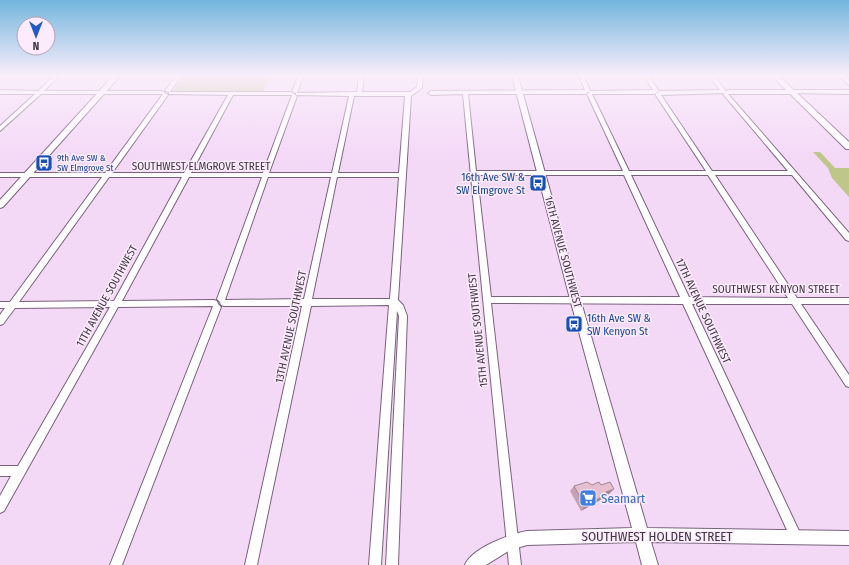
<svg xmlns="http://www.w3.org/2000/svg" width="849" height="565" viewBox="0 0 849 565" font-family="'Fira Sans Condensed',sans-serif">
<rect width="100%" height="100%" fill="#f4d9f7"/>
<!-- green -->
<g fill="#bfc68a">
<path d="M184 76H270L263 91H173Z"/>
<path d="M813 152H820L835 168H849V197L832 178 828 168Z"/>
</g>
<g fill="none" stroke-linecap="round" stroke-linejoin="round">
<!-- minor casing -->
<g stroke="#79627c" stroke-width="2">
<g id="minor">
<path d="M54 76H59L44 91H162L168 95 112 173H184L228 95 169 94V92L165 91 176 76H181L170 92H291L297 96 269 173H332L349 96 296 95V93L292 92 298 76H303L297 93 357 92 359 76H364L362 92H410L417 87 418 76H423L422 88 411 96 398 300 403 305 407 316 398 565H386L399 316 397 311 381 565H369L389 305 311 306 257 565H245L302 306H224L221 305 220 302 217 299 262 177H189L122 301 214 300 217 301 218 304 221 307 122 565H110L213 306 118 307 4 511 0 513V496L11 476H0V466H18L110 307 15 308 3 324 0 325V315L5 308H0V302H10L102 177H0V173H105L163 94H41L0 131V126L35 94H0V90L38 91ZM233 95H292L263 173H191ZM354 96H405L399 173H338ZM109 177H182L114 301 19 302ZM268 177H331L304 299 225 300ZM337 177H399L390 299H312Z"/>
<path d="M579 76H584L590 91 653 90 644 76H649L659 91 654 94H592L629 171H706L655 94 660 91 720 90 709 76H714L726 91 724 93 661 95 712 171H788L723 94 728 90H792L795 92 792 94H728L849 233V241L846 240 792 175H715L797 298H849V304H801L849 375V387L846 386 792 304H692L800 533 802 537 800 541 796 543 792 541 683 304 491 303 521 565H509L463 94 431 95 428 93 431 91 585 90ZM588 92H590L587 94 623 171H476L468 94H586ZM477 175H624L680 297H491ZM631 175H708L788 298 689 297Z"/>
<path d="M839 76H844L849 80V85Z"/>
</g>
</g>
<!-- tertiary casing -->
<g stroke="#79627c" stroke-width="2">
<g id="tertiary">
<path d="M113 76H120L3 207 0 208V200Z"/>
<path d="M512 76H518L579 295 647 528 849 531V545L651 542 658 565H642L636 542 527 545 510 550 486 565H465C472 548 510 534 527 531L632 528 569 295Z"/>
<path d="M792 90H849V94L790 93V91Z"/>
</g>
</g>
<!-- secondary casing -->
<g stroke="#79627c" stroke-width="2">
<path id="secondary" d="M772 76H779L849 142V149H846Z"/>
</g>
<!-- minor -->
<use href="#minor" fill="#fff" fill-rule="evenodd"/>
<!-- tertiary -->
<use href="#tertiary" fill="#fff" fill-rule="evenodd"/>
<!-- secondary -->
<use href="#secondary" fill="#fff" fill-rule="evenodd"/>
</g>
<!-- wall -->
<path fill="#c5a4b2" d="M592 485H601L609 494 606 495 602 499 581 511 570 491 574 486Z"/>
<!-- shaded-wall -->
<path fill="#a08691" d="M614 489 609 494 606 495 602 499 581 511 585 506 606 492Z"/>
<!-- building -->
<path fill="#e5bfcf" stroke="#a08691" d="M587 482 592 485 599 482 601 485 610 482 614 489 606 492 607 494 585 506 574 486Z"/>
<!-- sky -->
<linearGradient id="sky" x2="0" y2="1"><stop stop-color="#73b6dd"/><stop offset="0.49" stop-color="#faeefb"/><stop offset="1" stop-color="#faeefb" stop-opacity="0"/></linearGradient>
<rect width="849" height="155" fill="url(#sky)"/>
<!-- icons -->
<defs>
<g id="bus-square" transform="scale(0.9)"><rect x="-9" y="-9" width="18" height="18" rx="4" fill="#1a4fb4" stroke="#fbebfc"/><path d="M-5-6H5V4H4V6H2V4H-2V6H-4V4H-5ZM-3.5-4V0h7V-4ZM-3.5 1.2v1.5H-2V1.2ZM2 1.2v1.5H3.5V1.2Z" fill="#fff"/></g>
<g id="supermarket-square" transform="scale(0.9)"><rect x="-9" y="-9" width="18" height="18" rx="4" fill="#3f7fe0" stroke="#fbebfc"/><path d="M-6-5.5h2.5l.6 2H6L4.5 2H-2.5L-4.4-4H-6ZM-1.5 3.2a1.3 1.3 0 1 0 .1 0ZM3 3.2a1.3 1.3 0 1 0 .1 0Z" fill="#fff"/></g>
</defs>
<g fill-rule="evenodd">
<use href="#bus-square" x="44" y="163"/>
<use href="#bus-square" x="538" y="183"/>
<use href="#bus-square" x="574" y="324"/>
<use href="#supermarket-square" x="588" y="498"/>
</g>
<g text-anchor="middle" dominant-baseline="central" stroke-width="3" stroke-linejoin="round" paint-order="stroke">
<!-- far-transit labels -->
<g font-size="9" fill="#164399" stroke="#fbebfc" text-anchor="start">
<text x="57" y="158">9th Ave SW &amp;<tspan x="57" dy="10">SW Elmgrove St</tspan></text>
</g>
<!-- street labels -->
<g font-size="11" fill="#413742" stroke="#fbebfc">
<text x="201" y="166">SOUTHWEST ELMGROVE STREET</text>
<text transform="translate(563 252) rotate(75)">16TH AVENUE SOUTHWEST</text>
<text x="776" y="289">SOUTHWEST KENYON STREET</text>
<text transform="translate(107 296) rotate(-61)">11TH AVENUE SOUTHWEST</text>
<text transform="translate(703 311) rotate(65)">17TH AVENUE SOUTHWEST</text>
<text transform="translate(291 327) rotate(-78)">13TH AVENUE SOUTHWEST</text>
<text transform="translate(478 330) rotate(-96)">15TH AVENUE SOUTHWEST</text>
</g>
<!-- transit labels -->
<g font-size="11" fill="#164399" stroke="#fbebfc" text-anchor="end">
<text x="525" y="177">16th Ave SW &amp;<tspan x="525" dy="13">SW Elmgrove St</tspan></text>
<text x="587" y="318" text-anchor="start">16th Ave SW &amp;<tspan x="587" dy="13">SW Kenyon St</tspan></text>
</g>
<!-- near-shop labels -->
<g font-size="13" fill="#366cbe" stroke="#fbebfc" text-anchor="start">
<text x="601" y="498">Seamart</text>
</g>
<!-- near-street labels -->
<g font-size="13" fill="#413742" stroke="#fbebfc">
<text x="657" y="536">SOUTHWEST HOLDEN STREET</text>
</g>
</g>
<!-- north arrow -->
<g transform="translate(36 36) rotate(180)"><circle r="19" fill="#fbebfc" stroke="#b1a3b2"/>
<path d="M0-3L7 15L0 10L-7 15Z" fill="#2359c6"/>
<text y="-6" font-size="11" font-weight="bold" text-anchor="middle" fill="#413742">N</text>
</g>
</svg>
